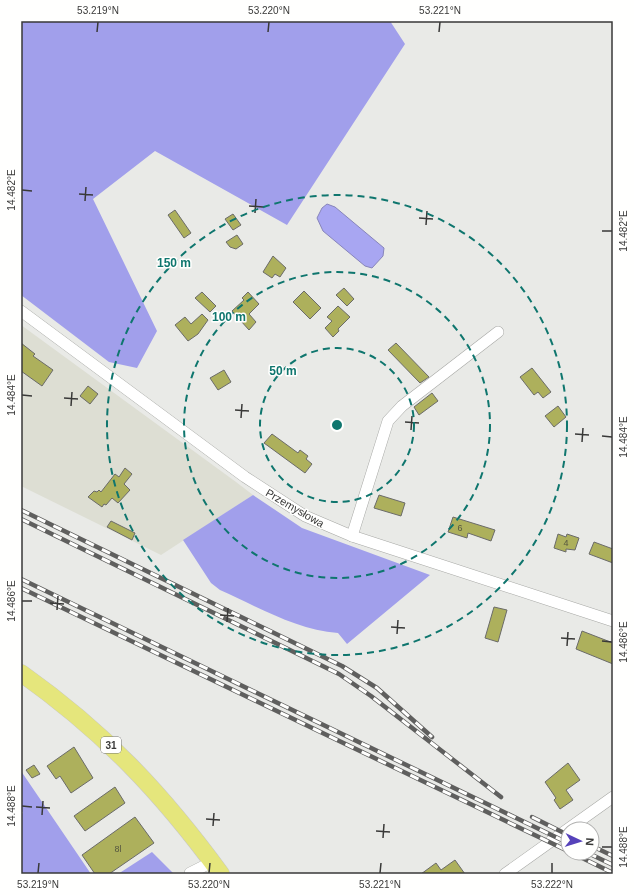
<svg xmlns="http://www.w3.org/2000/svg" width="634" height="895" viewBox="0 0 634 895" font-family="Arial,sans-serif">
<rect width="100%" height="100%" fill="#e9eae7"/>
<!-- built -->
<path fill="#ddded3" d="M21 325 236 482 253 495 161 555 21 486Z"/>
<!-- forest -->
<g fill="#a19feb">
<path d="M21 21H390L405 44 287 225 155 151 93 199 157 331 137 368 109 362 21 295Z"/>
<path d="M253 495 302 528 430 575 347 644 338 633C297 630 258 607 220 590L211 583 183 540Z"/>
<path d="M21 771 91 874H21V814L23 813 21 810Z"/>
<path d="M152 852 174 874H118Z"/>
</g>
<!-- water -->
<path fill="#a8a6f2" stroke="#8785ba" d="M327 204 335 207 384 248 383 256 372 268 365 266 323 231 317 218 322 208Z"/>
<!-- building -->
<g fill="#adb05c" stroke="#6b6b69">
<path d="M175 210 191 233 184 238 168 215Z"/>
<path d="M233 214 241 225 233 230 225 219Z"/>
<path d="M237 235 243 244 236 249 230 247 226 242Z"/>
<path d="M273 256 286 268 280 277 275 274 272 278 263 272Z"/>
<path d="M344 288 354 299 347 306 336 295Z"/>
<path d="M304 291 321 308 310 319 293 302Z"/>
<path d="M202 292 216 306 210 312 195 298Z"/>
<path d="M248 292 259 304 249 314 256 322 249 330 232 311 244 300 242 298Z"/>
<path d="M338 306 350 317 338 329 339 331 333 337 325 328 332 321 327 317Z"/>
<path d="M202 314 208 320 198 334 188 341 175 325 185 317 191 324Z"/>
<path d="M21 343 35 354 33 356 53 370 42 386 21 371Z"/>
<path d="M396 343 429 377 420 383 388 350Z"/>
<path d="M532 368 551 392 543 398 538 392 534 395 520 377Z"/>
<path d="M224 370 231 382 218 390 210 378Z"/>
<path d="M88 386 98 394 90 404 80 396Z"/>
<path d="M432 393 438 401 419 415 414 407Z"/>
<path d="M558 406 566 417 554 427 545 416Z"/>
<path d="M272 434 298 453 300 450 308 456 306 459 312 464 305 473 264 443Z"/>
<path d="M125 468 132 474 124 484 130 490 118 503 112 498 106 505 104 504 102 507 88 497 94 491 97 492 99 490 101 492 115 474 119 477Z"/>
<path d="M379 495 405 503 401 516 374 508Z"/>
<path d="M453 517 495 530 491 541 468 533 467 538 448 532Z"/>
<path d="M111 521 135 533 132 540 107 527Z"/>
<path d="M558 534 566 537 567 534 579 538 575 550 566 549V552L554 548Z"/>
<path d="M594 542 613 549V563L589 554Z"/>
<path d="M494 607 507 610 498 642 485 638Z"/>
<path d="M582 631 613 643V664L576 649Z"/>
<path d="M74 747 93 778 71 793 60 776 56 779 47 766Z"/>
<path d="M568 763 580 780 566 790 573 800 560 809 554 800 556 798 545 782Z"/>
<path d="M34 765 40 774 32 778 26 770Z"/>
<path d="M115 787 125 803 85 831 74 816Z"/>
<path d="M135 817 154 843 109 874H95L82 855Z"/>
<path d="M455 860 465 874H421L436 863 441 870Z"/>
</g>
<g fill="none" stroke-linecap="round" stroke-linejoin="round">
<!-- street casing -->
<g stroke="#a7a8a5" stroke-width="12">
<g id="street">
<path d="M21 311 245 477 305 516 352 536 613 621"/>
<path d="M352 536 388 421 402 406 498 332"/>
<path d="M190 873 212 862"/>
<path d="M505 874 613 797"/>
</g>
</g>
<!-- primary casing -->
<g stroke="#c8c8c7" stroke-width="18">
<path id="primary" d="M21 673C104 732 161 792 221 874"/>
</g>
<!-- street -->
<use href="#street" stroke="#fff" stroke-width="11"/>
<!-- primary -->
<use href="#primary" stroke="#e5e67c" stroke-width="17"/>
<!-- rail casing -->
<g stroke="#5f5f5e" stroke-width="4.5">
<g id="rail">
<path d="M21 510 342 666 377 688 432 737"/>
<path d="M21 519 339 674 371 696 501 797"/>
<path d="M21 579 568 843"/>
<path d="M21 588 568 851"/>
<path d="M532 817 568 835"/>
<path d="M592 846 613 856"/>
<path d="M572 853 613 873"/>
<path d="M588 853 613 865"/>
</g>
</g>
<!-- rail -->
<use href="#rail" stroke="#fffffe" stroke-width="3" stroke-dasharray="9" stroke-linecap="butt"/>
</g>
<!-- ticks -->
<path fill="none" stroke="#393938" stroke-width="1.5" d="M97 32 98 22M268 32 269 22M439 32 440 22M22 190 32 191M79 194 93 195M85 201 86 187M249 206 263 207M255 213 256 199M419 218 433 219M426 225 427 211M602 231H612M22 395 32 396M64 398 78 399M71 406 72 392M235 410 249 411M241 418 242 404M405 422 419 423M411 430 412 416M575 434 589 435M602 436 612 437M582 442 583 428M22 601H32M50 603 64 604M57 610 58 596M220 615 234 616M227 622 228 608M391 627 405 628M397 634 398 620M561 638 575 639M602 641 612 642M567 646 568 632M22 806 32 807M36 807 50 808M42 815 43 801M206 819 220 820M213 826 214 813M376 831 390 832M383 838 384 824M602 847H612M38 873 39 863M209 873 210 863M380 873 381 863M552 873V863"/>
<!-- distance rings -->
<g fill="none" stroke="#0f766e" stroke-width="2" stroke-dasharray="7 5">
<circle cx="337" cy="425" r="77"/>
<circle cx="337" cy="425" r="153"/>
<circle cx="337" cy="425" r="230"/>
</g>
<g text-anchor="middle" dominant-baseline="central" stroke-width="3" stroke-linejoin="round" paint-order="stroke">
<!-- number labels -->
<g font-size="9" fill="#565741">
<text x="460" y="528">6</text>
<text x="566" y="543">4</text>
<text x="118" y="849">8l</text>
</g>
<!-- shield labels -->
<rect fill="#fffffe" stroke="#747473" stroke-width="1" x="101" y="737" width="20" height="16" rx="3"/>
<g font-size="10" font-weight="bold" fill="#393938">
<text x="111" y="745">31</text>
</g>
<!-- street labels -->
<g font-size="11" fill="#393938" stroke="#fffffe">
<text transform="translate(295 508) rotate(30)">Przemysłowa</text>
</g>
</g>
<circle cx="337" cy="425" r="6" fill="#0f766e" stroke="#fffffe" stroke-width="2"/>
<g font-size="12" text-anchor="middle" font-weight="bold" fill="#0f766e" stroke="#fffffe" stroke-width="3" stroke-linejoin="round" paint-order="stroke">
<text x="174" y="267">150 m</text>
<text x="229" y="321">100 m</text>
<text x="283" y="375">50 m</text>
</g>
<!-- border -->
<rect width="634" height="895" fill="none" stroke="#fffffe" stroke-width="44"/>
<!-- north arrow -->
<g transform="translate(580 841) rotate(94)"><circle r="19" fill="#fffffe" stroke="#b0b0af"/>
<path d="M0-3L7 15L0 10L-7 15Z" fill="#5642ba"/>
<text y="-6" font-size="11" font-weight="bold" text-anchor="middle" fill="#393938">N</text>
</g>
<rect x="22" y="22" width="590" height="851" fill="none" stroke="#393938" stroke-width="1.5"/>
<g font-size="10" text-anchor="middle" fill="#393938">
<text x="98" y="14">53.219°N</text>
<text x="269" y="14">53.220°N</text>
<text x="440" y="14">53.221°N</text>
<text transform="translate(11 190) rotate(-90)" y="4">14.482°E</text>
<text transform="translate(623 231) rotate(-90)" y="4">14.482°E</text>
<text transform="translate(11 395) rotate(-90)" y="4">14.484°E</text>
<text transform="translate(623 437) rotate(-90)" y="4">14.484°E</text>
<text transform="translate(11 601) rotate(-90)" y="4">14.486°E</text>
<text transform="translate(623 642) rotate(-90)" y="4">14.486°E</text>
<text transform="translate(11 806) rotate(-90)" y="4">14.488°E</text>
<text transform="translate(623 847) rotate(-90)" y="4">14.488°E</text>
<text x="38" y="888">53.219°N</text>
<text x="209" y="888">53.220°N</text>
<text x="380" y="888">53.221°N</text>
<text x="552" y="888">53.222°N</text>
</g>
</svg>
